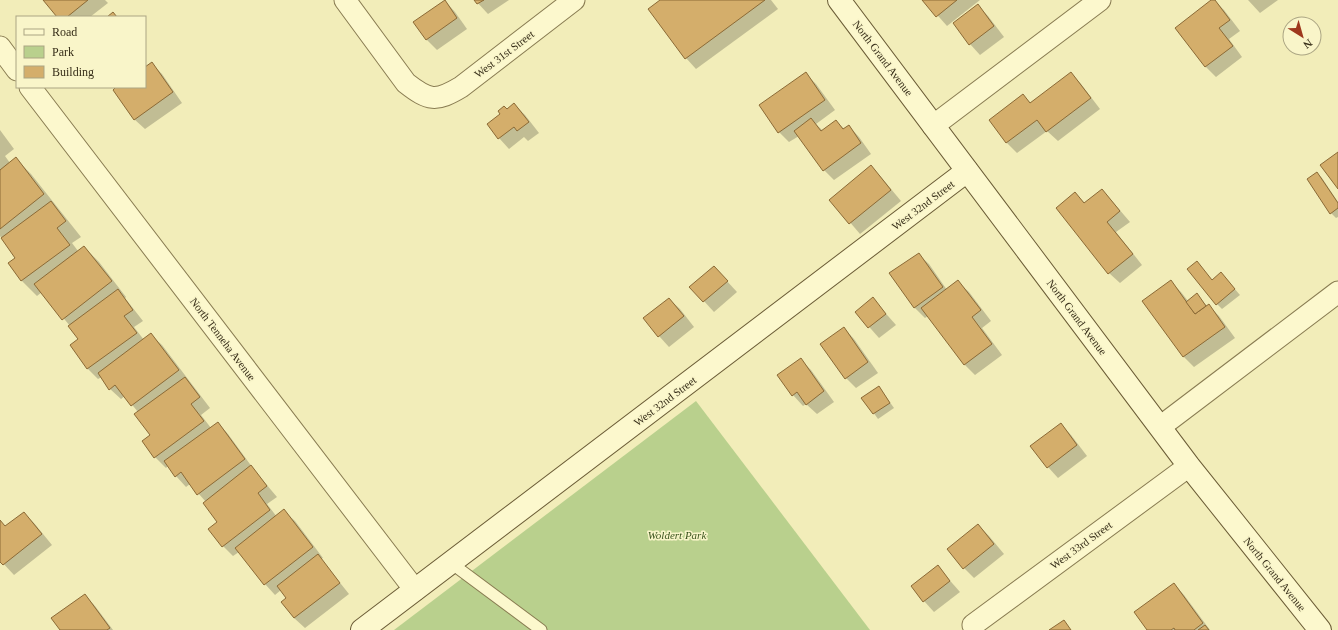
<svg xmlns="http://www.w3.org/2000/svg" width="1338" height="630" viewBox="0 0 1338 630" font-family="Georgia,serif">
<rect width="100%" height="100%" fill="#f2edb9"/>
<!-- green -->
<path fill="#b9d08d" d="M696 401 870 630H394Z"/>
<!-- shadow -->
<g fill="#0003">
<path d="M45 0H105L108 3 90 17H58Z"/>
<path d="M475 0H509L488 14Z"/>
<path d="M662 0H771L778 9 696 69 686 58 649 9Z"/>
<path d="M924 0H980L947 26Z"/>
<path d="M1213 0H1214L1224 10 1240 31 1229 39 1242 57 1216 77 1206 67 1176 28Z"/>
<path d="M1248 0H1278L1260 13Z"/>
<path d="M445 1 455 12 467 29 437 50 426 39Z"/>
<path d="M978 6 988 16 1004 37 980 55 970 44Z"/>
<path d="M151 63 162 74 182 103 145 129 134 119 118 87H145V68Z"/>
<path d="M805 73 816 84 835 110 816 124 823 131 836 121 844 129 849 126 859 137 871 154 834 180 824 170 799 136 789 142 779 132Z"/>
<path d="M1071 73 1081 84 1100 109 1058 141 1047 131 1017 153 1007 143 990 121 1023 96 1031 103Z"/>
<path d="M514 104 525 115 539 133 528 141 524 137 509 149 499 138 507 110Z"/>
<path d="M0 130 14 149 5 156 10 163 16 159 31 174 81 237 72 243 78 251 84 247 99 262 126 297 125 298 143 321 134 327 144 340 151 335 162 345 210 408 201 415 211 428 218 423 228 434 255 471 277 497 267 504 277 517 284 511 295 521 323 558 321 559 349 594 305 628 294 618 282 602 287 598 281 590 275 595 265 584 239 552 233 556 223 546 219 522 206 502 190 484 186 487 176 476 168 466 166 468 155 457 143 441 151 435 138 412 125 396 121 399 110 389 102 377 98 379 88 369 71 346 80 340 70 326 42 292 37 296 22 281 9 263 16 258 0 236Z"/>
<path d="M871 167 881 177 901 201 860 234 831 200Z"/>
<path d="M1317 173 1322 178 1338 202V217L1336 218 1331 213Z"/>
<path d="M1102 190 1112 201 1130 222 1116 232 1142 265 1120 283 1109 273 1075 194 1085 203Z"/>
<path d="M918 254 929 264 947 290 958 282 969 292 991 321 982 328 1002 355 975 375 965 365 928 316 925 318 914 307Z"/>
<path d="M714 267 737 292 714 312 691 287Z"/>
<path d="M1221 273 1240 295 1222 309 1217 304 1212 281Z"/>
<path d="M1171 282 1181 292 1188 301 1197 295 1207 306 1208 305 1219 316 1235 338 1194 367 1184 357 1144 301Z"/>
<path d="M669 299 680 309 694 327 669 347 659 336Z"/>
<path d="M873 299 896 325 879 338 856 312Z"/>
<path d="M844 328 854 339 878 373 856 388 846 378Z"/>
<path d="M800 359 811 370 834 402 817 414 806 404 803 406 793 395 778 375Z"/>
<path d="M879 387 894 408 878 419 863 398Z"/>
<path d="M1061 424 1071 435 1087 456 1058 478 1048 467Z"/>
<path d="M23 513 34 523 52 545 14 575 0 560V521L6 527Z"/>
<path d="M978 525 989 536 1004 554 974 578 964 568Z"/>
<path d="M938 567 960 592 934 612 924 601Z"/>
<path d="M1174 584 1184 595 1210 630H1148Z"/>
<path d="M85 595 95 606 113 630H61Z"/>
</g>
<!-- building -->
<g fill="#d4ae6b" stroke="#8b6a36">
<path d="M43 0H88L67 17H57Z"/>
<path d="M445 0 457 18 426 40 413 22Z"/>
<path d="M474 0H484L477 4Z"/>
<path d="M660 0H765L685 59 648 9Z"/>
<path d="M922 0H957L936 17Z"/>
<path d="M1211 0H1215L1230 20 1219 28 1233 46 1205 67 1175 28Z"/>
<path d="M978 4 994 26 969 45 953 23Z"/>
<path d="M113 12 117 17H107Z"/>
<path d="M152 62 173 92 134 120 113 90 116 87H145V67Z"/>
<path d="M806 72 825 100 778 133 759 105Z"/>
<path d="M1071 72 1091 98 1046 132 1037 120 1006 143 989 120 1023 94 1030 103Z"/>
<path d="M514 103 529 122 517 131 514 127 498 139 487 124 500 114 498 111 504 106 507 109Z"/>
<path d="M811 118 821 131 836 120 843 129 849 125 861 143 823 171 794 131Z"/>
<path d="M1338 152V189L1320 165Z"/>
<path d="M16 157 44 194 0 229V170Z"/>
<path d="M871 165 891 190 849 224 829 200Z"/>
<path d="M1317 172 1338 203V208L1330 214 1307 179Z"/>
<path d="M1102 189 1120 211 1107 222 1133 254 1108 274 1056 208 1075 192 1084 203Z"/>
<path d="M51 201 66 221 57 228 70 245 21 281 8 263 15 258 1 238Z"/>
<path d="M84 246 112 281 62 320 34 284Z"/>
<path d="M919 253 943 287 914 308 889 273Z"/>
<path d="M1197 261 1212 280 1221 272 1235 289 1216 305 1187 269Z"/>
<path d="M714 266 728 281 703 302 689 287Z"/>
<path d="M958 280 981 310 972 317 992 344 964 365 921 308Z"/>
<path d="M1171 280 1195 314 1209 304 1225 327 1183 357 1142 301Z"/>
<path d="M118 289 133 310 124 316 137 333 87 369 70 345 78 339 68 326Z"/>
<path d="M1197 293 1206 306 1195 314 1186 302Z"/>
<path d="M873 297 886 314 868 328 855 312Z"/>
<path d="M669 298 684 316 658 337 643 318Z"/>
<path d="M844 327 868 362 845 379 820 344Z"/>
<path d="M151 333 179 370 131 406 115 385 109 390 98 373Z"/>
<path d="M801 358 824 391 806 405 797 392 792 396 777 375Z"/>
<path d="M185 377 200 397 191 404 204 421 154 458 142 441 150 435 134 414Z"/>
<path d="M879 386 890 403 873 414 861 398Z"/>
<path d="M218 422 245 459 197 495 181 472 175 477 164 461Z"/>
<path d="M1061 423 1077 445 1047 468 1030 446Z"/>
<path d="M251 465 267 486 258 493 270 510 222 547 208 529 217 522 203 503Z"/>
<path d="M284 509 313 547 264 585 235 548Z"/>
<path d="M24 512 42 534 3 565 0 562V520L5 526Z"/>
<path d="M978 524 994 544 963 569 947 549Z"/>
<path d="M318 554 340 583 294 618 281 602 286 598 277 586Z"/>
<path d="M938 565 950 581 923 602 911 586Z"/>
<path d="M1174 583 1203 623 1194 630H1175L1174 628 1171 630H1147L1134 612Z"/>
<path d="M85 594 110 628 107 630H60L51 618Z"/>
<path d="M1064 620 1071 630H1049Z"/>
<path d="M1205 625 1209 630H1198Z"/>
</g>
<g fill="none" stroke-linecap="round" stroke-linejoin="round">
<!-- lane casing -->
<g stroke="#897c52" stroke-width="13">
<path id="lane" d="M451 563 541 630"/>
</g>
<!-- street casing -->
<g stroke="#897c52" stroke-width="23">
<g id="street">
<path d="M345 0 406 83C429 101 436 102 461 87L574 0"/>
<path d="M0 47 17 70"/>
<path d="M30 87 415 590"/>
<path d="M933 126 1100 0"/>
<path d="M1160 427 1338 292"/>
<path d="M973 625 1189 466"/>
</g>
</g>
<!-- secondary casing -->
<g stroke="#6b5c36" stroke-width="24">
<g id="secondary">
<path d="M839 0 1189 466 1320 630"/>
<path d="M362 630 967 171"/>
</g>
</g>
<!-- lane -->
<use href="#lane" stroke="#fcf8cd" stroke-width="11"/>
<!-- street -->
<use href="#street" stroke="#fcf8cd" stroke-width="21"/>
<!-- secondary -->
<use href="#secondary" stroke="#fcf8cd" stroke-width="22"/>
</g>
<g text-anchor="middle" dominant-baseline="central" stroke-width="3" stroke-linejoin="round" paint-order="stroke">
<!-- street labels -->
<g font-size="11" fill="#372e19" stroke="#f9f5c9">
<text transform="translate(504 54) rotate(-37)">West 31st Street</text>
<text transform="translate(883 58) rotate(53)">North Grand Avenue</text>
<text transform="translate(923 205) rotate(-37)">West 32nd Street</text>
<text transform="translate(1077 317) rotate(53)">North Grand Avenue</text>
<text transform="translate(223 339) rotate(53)">North Tenneha Avenue</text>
<text transform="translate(665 401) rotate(-37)">West 32nd Street</text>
<text transform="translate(1081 545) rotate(-36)">West 33rd Street</text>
<text transform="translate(1275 574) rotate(51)">North Grand Avenue</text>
</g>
<!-- park labels -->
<g font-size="11" font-style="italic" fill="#3b551e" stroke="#f9f5c9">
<text x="677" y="535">Woldert Park</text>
</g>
</g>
<!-- legend -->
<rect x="16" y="16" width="130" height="72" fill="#f9f5c9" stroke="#aba583"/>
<rect x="24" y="29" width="20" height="6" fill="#fcf8cd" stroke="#aba583"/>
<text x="52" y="36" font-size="12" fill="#372e19">Road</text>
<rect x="24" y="46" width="20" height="12" fill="#b9d08d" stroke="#aba583"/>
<text x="52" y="56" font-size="12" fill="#372e19">Park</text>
<rect x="24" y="66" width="20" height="12" fill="#d4ae6b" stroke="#aba583"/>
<text x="52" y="76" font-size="12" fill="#372e19">Building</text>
<!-- north arrow -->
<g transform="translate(1302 36) rotate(143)"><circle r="19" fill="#f9f5c9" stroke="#aba583"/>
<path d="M0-3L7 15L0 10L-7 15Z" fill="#9e381d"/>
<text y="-6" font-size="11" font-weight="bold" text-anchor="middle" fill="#372e19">N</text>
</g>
</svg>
